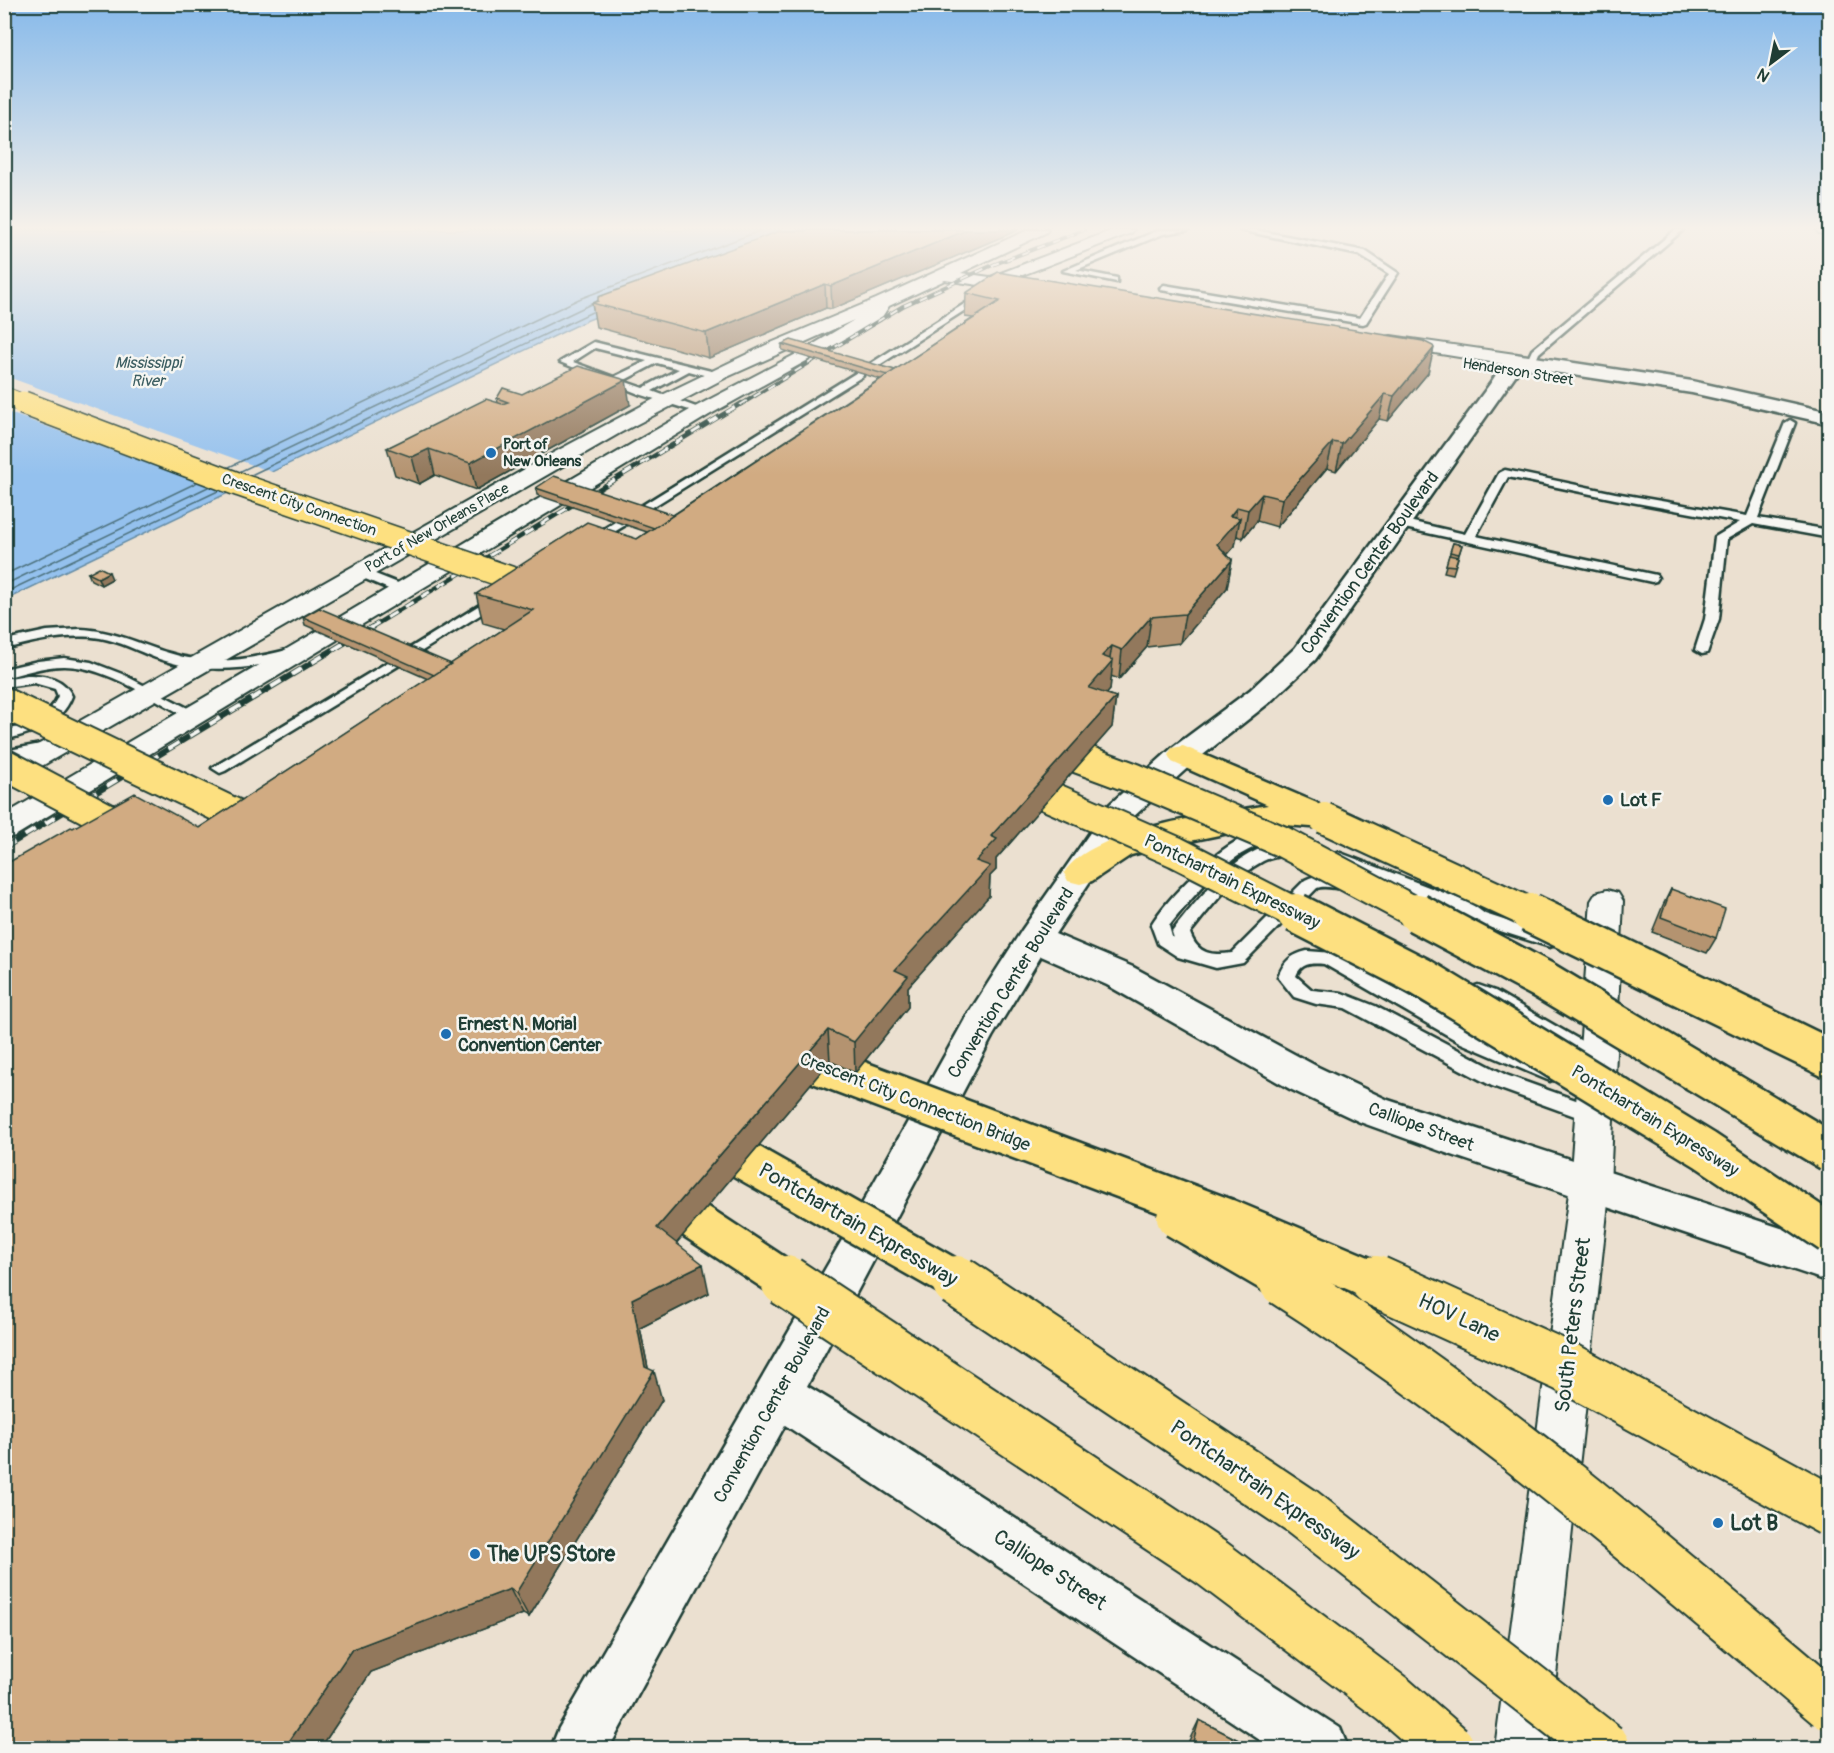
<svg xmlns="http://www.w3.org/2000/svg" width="1834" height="1753" viewBox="0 0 1834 1753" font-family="Pangolin,sans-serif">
<rect width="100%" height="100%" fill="#ebe0d0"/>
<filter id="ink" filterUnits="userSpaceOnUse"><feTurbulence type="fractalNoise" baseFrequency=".0167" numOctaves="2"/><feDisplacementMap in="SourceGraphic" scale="12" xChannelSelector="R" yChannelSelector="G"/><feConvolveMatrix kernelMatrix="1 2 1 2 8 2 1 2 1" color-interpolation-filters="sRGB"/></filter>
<g filter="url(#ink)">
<!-- water -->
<path fill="#94c1ee" stroke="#658ca4" stroke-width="1.5" d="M5 230H825L588 320 5 600Z"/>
<!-- pier -->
<path fill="#ebe0d0" d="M5 376 275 473 231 494 4 411Z"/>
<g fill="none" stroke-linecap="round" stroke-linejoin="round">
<!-- shore -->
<g stroke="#4e727e" stroke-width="1.5">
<path d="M229 467 579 299 762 230"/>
<path d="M241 471 591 304"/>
<path d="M251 475 592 312"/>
<path d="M4 575 196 483"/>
<path d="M4 585 208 487"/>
<path d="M4 593 218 491"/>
</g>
<!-- service casing -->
<g stroke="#1f3d34" stroke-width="5">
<g id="service">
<path d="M1159 230H1188L1163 234 1076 270 1117 278V282L1063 271Z"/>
<path d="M1240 230H1255L1365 251 1398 273 1366 323 1363 324 1161 290 1160 288 1164 285 1360 318 1389 274 1359 255Z"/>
<path d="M1675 230H1683L1539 353 1534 365H1528L1526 363 1532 350Z"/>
<path d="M980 294 987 296 870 371 862 369Z"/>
<path d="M594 342 719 373 720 375 715 378 689 371 652 391 707 411 702 414 639 394 560 362ZM595 348 647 361 614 377 573 362ZM657 363 679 369 643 388 623 381Z"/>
<path d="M859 371 863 372V376L643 513 639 515 633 511Z"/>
<path d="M1790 420 1795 423 1758 518 1830 530V538L1753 524 1727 539 1719 619 1707 653 1702 654 1695 650 1705 619 1715 537 1740 522 1615 499 1508 477 1476 536 1656 575 1658 578 1656 581 1652 582 1400 527 1394 523 1400 519 1465 534 1499 473 1505 470 1615 493 1747 516 1785 423Z"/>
<path d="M620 519 626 523 624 526 594 544H586L584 541Z"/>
<path d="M360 568 408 587 409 590 403 594 398 593 356 575 354 572Z"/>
<path d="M499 593 505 597 504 600 414 656H404L402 653Z"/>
<path d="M80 629C112 630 139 644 169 653 209 666 247 660 287 650L294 654 292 657C247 671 201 674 156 658 138 651 119 641 100 638 68 633 36 641 4 649V641L10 639 47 631Z"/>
<path d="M64 658 91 662 122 674 203 716 201 719H191C155 701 104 665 63 666 43 666 24 673 4 678V669L38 661Z"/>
<path d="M393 659 400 663 398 666 225 771 220 773 212 768Z"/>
<path d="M27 675C47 675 64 678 72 696 61 725 32 733 4 740V731C26 725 49 718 58 696L55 689 34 683 4 687V679Z"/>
<path d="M46 743 51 745 53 748 51 751 4 761V751Z"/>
<path d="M1265 832 1271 833 1273 837 1271 841C1227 853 1197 892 1169 926L1172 937 1174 938 1172 932 1175 928C1199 898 1249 833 1294 845L1296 849 1294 853C1283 856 1273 856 1263 861 1233 877 1211 907 1190 933 1197 954 1212 956 1232 953L1305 880C1319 872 1335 876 1350 880L1352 884 1350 888C1339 891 1327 884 1317 888L1243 963 1216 968 1178 957 1158 944 1151 925C1167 898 1218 847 1247 836 1252 833 1259 833 1265 832Z"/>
<path d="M1338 852 1470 903 1485 914 1556 937 1559 941 1556 945 1550 947 1463 919 1458 911 1332 861 1330 857 1332 853Z"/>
<path d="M1307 951 1333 953 1475 1033 1557 1068 1560 1073 1557 1078 1550 1081 1461 1043 1324 964C1311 963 1301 963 1296 976L1312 990 1342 993 1375 1006 1506 1075 1601 1109 1604 1115 1601 1121 1594 1123 1492 1086 1345 1008 1316 1004 1294 997 1278 977C1284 961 1291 955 1307 951Z"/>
<path d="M1478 985 1495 991 1604 1054 1606 1059 1604 1064 1597 1066 1590 1064 1483 1001 1472 997 1469 992 1472 987Z"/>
</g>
</g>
<!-- minor casing -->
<g stroke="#1f3d34" stroke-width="4">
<g id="minor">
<path d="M1028 230H1048L1045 233 961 273 990 277 1113 230H1134L1131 233 1015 278 1034 280 1036 284 1034 288 992 287 945 280 889 306 880 320 709 415 579 494 571 496 563 494 560 489 563 484 695 407 802 351 854 320 725 378 620 433 14 782 4 785V764L553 453 658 397 766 345 876 299Z"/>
<path d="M1816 230H1830V236L1819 233Z"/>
<path d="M1391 336 1515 354 1522 356 1524 360 1522 364 1515 366 1385 345 1382 341 1385 337Z"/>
<path d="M553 493 561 495 564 500 561 505 353 630 338 631 341 635 337 640 15 836 4 839V815L319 630 334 629 331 625 335 620 545 495Z"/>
<path d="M1607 890 1618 893 1623 901 1610 1185 1548 1748H1495L1570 1185 1591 901 1596 893Z"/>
</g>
</g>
<!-- tertiary casing -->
<g stroke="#1f3d34" stroke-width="5">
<path id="tertiary" d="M1515 354 1692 381 1830 412V424L1692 393 1521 367 1315 660 1270 702 1194 762 1132 818 1055 934 1133 967 1318 1067 1388 1100 1830 1244V1282L1446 1153 1360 1122 1290 1089 1107 985 1041 956 992 1037 807 1386 852 1413 1340 1728 1348 1748H1272L785 1425 609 1748H551L559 1728 842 1240 965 1019 1022 930 1110 804 1172 748 1250 690 1295 648 1490 384 1508 356Z"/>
</g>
<!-- motorway casing -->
<g stroke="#1f3d34" stroke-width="5">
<path id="motorway" d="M1183 746 1317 803 1320 807 1335 811 1340 818 1335 825 1324 828 1272 824 1166 846 1131 855 1092 881 1080 884 1068 881 1064 873C1091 828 1218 814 1268 805L1172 762 1168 755 1172 748Z"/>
</g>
<!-- service -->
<use href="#service" fill="#f6f6f2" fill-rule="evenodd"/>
<!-- minor -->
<use href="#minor" fill="#f6f6f2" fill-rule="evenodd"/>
<!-- tertiary -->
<use href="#tertiary" fill="#f6f6f2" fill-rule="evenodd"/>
<!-- motorway -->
<use href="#motorway" fill="#fde080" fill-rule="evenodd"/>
<!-- rail-far2 casing -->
<g stroke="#1f3d34" stroke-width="4">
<g id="rail-far2">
<path d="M822 355 903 306 995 264 1084 230"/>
<path d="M740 405 814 360"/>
</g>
</g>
<!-- rail-far1 casing -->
<g stroke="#1f3d34" stroke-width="4.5">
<g id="rail-far1">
<path d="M589 495 742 403"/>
<path d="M370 628 571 506"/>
</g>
</g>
<!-- rail casing -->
<g stroke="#1f3d34" stroke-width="6">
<g id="rail">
<path d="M362 633 372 627"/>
<path d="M4 848 346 642"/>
</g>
</g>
<!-- rail-far2 -->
<use href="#rail-far2" stroke="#f6f6f2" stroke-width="2" stroke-dasharray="8" stroke-linecap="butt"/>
<!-- rail-far1 -->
<use href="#rail-far1" stroke="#f6f6f2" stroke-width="3" stroke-dasharray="10" stroke-linecap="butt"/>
<!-- rail -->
<use href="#rail" stroke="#f6f6f2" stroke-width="4" stroke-dasharray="12" stroke-linecap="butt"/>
<!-- motorway-bridge-far4 casing -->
<g stroke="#1f3d34" stroke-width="20" stroke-linecap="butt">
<path id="motorway-bridge-far4" d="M4 396 27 405"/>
</g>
<!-- motorway-bridge-far3 casing -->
<g stroke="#1f3d34" stroke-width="26" stroke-linecap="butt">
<path id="motorway-bridge-far3" d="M23 403 240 485 545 590"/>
</g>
<!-- motorway-bridge-far2 casing -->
<g stroke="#1f3d34" stroke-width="34" stroke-linecap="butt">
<g id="motorway-bridge-far2">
<path d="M4 703 268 830"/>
<path d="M1041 744 1133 778 1281 841 1420 915"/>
<path d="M4 764 138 835"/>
<path d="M1010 779 1176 852 1299 915"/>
<path d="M1324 818 1534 915"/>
</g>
</g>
<!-- motorway-bridge-far1 casing -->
<g stroke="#1f3d34" stroke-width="43" stroke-linecap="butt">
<g id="motorway-bridge-far1">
<path d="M1296 913 1421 977 1705 1150 1830 1234"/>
<path d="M1417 913 1543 980 1830 1152"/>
<path d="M1530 913 1830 1059"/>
<path d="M784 1052 1227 1218 1379 1282"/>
<path d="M707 1139 959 1282"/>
<path d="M659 1197 788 1282"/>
<path d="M1176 1218 1286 1282"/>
</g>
</g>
<!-- motorway-bridge casing -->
<g stroke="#1f3d34" stroke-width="54" stroke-linecap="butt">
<g id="motorway-bridge">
<path d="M786 1281 1212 1563 1394 1700 1449 1748"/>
<path d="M957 1281 1301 1511 1605 1748"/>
<path d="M1284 1281C1479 1406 1654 1555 1830 1705"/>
<path d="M1376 1281 1566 1367 1830 1511"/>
</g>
</g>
<!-- motorway-bridge-far4 -->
<use href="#motorway-bridge-far4" stroke="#fde080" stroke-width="18"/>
<!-- motorway-bridge-far3 -->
<use href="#motorway-bridge-far3" stroke="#fde080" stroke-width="23"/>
<!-- motorway-bridge-far2 -->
<use href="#motorway-bridge-far2" stroke="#fde080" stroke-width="30"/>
<!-- motorway-bridge-far1 -->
<use href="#motorway-bridge-far1" stroke="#fde080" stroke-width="38"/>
<!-- motorway-bridge -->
<use href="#motorway-bridge" stroke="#fde080" stroke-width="50"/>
</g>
<!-- wall -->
<g fill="#b49370" stroke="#1f3d34" stroke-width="1.5">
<path d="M821 230H1018L832 309 826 308 709 358 596 327 592 303 804 231Z"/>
<path d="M966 293 1428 373 1388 421 1379 419 1336 471 1327 468 1277 527 1257 521 1243 538 1237 536 1235 546 1227 555 1232 560 1227 588 1180 643 1147 647 1119 679 1111 676 1110 690 1106 694 1116 697 1112 727 996 859V870L990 876 989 896 908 987V1007L855 1073 830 1061 676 1243 709 1293 640 1328 648 1368 662 1400 529 1617 523 1614 371 1672 320 1749H4L73 828H199L428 679 305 625 303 617 451 664 504 629 483 623 476 594 637 539 647 532 537 495 536 488 673 515 880 379 782 350V344L895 370 973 318 965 317Z"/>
<path d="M522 394 630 405 476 490 435 475 419 484 395 475 387 448 498 403 497 398Z"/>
<path d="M1453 543 1462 545 1453 574 1444 572Z"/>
<path d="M88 573 112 579 101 585 91 580Z"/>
<path d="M1671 889 1716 938 1707 953 1652 932 1663 905Z"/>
<path d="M1199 1720 1256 1749H1185Z"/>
</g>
<!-- shaded-wall -->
<g fill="#92785b" stroke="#1f3d34" stroke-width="1.5">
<path d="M967 230H1018L832 309 831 286Z"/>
<path d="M825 284 826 308 709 358 706 333Z"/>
<path d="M1434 348 1428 373 1388 421 1394 396Z"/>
<path d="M626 380 630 405 476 490 470 463Z"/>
<path d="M1385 394 1379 419 1336 471 1342 444Z"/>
<path d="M1333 442 1327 468 1277 527 1282 499Z"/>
<path d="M429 449 435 475 419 484 412 457Z"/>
<path d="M1262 494 1257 521 1243 538 1248 510Z"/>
<path d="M1237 507 1234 525 1240 518 1235 546 1212 572 1217 544 1230 516Z"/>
<path d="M1232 560 1227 588 1180 643 1185 614Z"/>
<path d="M109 572 112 579 101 585 98 578Z"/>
<path d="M1151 617 1147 647 1119 679 1122 650Z"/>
<path d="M1112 646 1109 664 1113 660 1110 690 1086 718 1089 688 1102 656Z"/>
<path d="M1116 697 1112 727 996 859V870L990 876 989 896 908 987V1007L855 1073 854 1042 895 970 976 861 991 836Z"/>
<path d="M828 1030 830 1061 664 1258 657 1228Z"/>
<path d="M703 1264 709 1293 640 1328 650 1378 654 1371 662 1400 529 1617 516 1593 645 1367 632 1299Z"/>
<path d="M510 1589 523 1614 371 1672 320 1749H284L352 1649Z"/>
</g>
<!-- building -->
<g fill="#d1ab82" stroke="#1f3d34" stroke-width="1.5">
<path d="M808 230H967L831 286 825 284 706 333 592 303 598 301V297L780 231H804Z"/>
<path d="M998 272 1423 341 1433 346 1434 348 1394 396 1385 394 1342 444 1333 442 1282 499 1262 494 1248 510 1237 507 1230 516 1240 518 1217 544 1232 560 1185 614 1151 617 1122 650 1112 646 1102 656 1113 660 1089 688 1116 697 991 836 997 839 976 861 990 866 895 970 908 976 854 1042 828 1030 657 1228 703 1264 632 1299 645 1367 654 1371 516 1593 510 1589 352 1649 284 1749H4V865L71 827 73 828 135 793 199 828 533 610 476 594 587 522 637 539 1000 301 966 293Z"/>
<path d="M791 340 895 370 887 375 782 344Z"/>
<path d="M578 366 626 380 470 463 429 449 412 457 387 448 486 399 502 404 508 402 497 398 503 388 522 394Z"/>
<path d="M554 476 673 515 654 528 536 488Z"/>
<path d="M1453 543 1462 545 1459 554 1450 552Z"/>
<path d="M1449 555 1458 557 1455 566 1446 565Z"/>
<path d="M99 567 109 572 98 578 88 573Z"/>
<path d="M319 608 451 664 434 675 303 617Z"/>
<path d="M1671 889 1725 909 1716 938 1661 917Z"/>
<path d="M1199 1720 1256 1749H1191Z"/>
</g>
</g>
<!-- sky -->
<linearGradient id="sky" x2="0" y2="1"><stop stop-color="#86b9ea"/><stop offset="0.48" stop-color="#f6f1ea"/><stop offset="1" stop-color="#f6f1ea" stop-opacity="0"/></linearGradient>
<rect width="1834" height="475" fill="url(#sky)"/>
<!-- markers -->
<g fill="#1f6fb2" stroke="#f6f6f2" stroke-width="2">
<circle cx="491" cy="453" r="6"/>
<circle cx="1608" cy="800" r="6"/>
<circle cx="446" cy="1034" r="6"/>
<circle cx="1718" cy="1523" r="6"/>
<circle cx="475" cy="1554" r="6"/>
</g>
<g text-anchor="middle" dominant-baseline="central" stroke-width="5" stroke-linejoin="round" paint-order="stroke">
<!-- far-street labels -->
<g font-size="15" fill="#1f3d34" stroke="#f6f6f2">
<text transform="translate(1518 372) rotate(9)">Henderson Street</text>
<text transform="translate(299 505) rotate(19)">Crescent City Connection</text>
<text transform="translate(437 528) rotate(-30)">Port of New Orleans Place</text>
</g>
<!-- far-poi labels -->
<g font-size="15" font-weight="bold" fill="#1f3d34" stroke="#f6f6f2" text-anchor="start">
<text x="503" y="444">Port of<tspan x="503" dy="17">New Orleans</tspan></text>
</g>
<!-- far-water labels -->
<g font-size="16" font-style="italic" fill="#3c5e62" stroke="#f6f6f2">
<text x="148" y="363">Mississippi<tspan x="148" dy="18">River</tspan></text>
</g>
<!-- street labels -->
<g font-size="18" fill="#1f3d34" stroke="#f6f6f2">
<text transform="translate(1370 563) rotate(-54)">Convention Center Boulevard</text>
<text transform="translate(1232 882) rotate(26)">Pontchartrain Expressway</text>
<text transform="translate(1011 983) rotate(-58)">Convention Center Boulevard</text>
<text transform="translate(915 1102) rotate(21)">Crescent City Connection Bridge</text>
<text transform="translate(1655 1121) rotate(32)">Pontchartrain Expressway</text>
<text transform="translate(1421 1127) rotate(20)">Calliope Street</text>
<text transform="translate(772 1405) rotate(-61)">Convention Center Boulevard</text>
</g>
<!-- poi labels -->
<g font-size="18" font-weight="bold" fill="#1f3d34" stroke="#f6f6f2" text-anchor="start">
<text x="1620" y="800">Lot F</text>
<text x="458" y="1024">Ernest N. Morial<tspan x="458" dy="21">Convention Center</tspan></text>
</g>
<!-- near-street labels -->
<g font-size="21" fill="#1f3d34" stroke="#f6f6f2">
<text transform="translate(858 1225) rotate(30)">Pontchartrain Expressway</text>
<text transform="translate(1459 1318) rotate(25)">HOV Lane</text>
<text transform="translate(1573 1325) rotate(-83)">South Peters Street</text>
<text transform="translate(1265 1490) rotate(35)">Pontchartrain Expressway</text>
<text transform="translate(1050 1570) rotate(33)">Calliope Street</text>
</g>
<!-- near-poi labels -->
<g font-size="21" font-weight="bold" fill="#1f3d34" stroke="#f6f6f2" text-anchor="start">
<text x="1730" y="1523">Lot B</text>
<text x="487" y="1554">The UPS Store</text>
</g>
</g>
<!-- margin -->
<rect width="1834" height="1753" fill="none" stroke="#f6f6f2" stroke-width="24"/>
<rect x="12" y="12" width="1810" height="1729" fill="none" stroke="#1f3d34" stroke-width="2" filter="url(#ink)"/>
<!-- north arrow -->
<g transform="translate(1771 63) rotate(212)" stroke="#f6f6f2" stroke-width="4.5" paint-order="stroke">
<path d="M0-4.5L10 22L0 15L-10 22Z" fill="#1f3d34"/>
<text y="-9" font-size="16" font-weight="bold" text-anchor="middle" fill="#1f3d34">N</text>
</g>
</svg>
